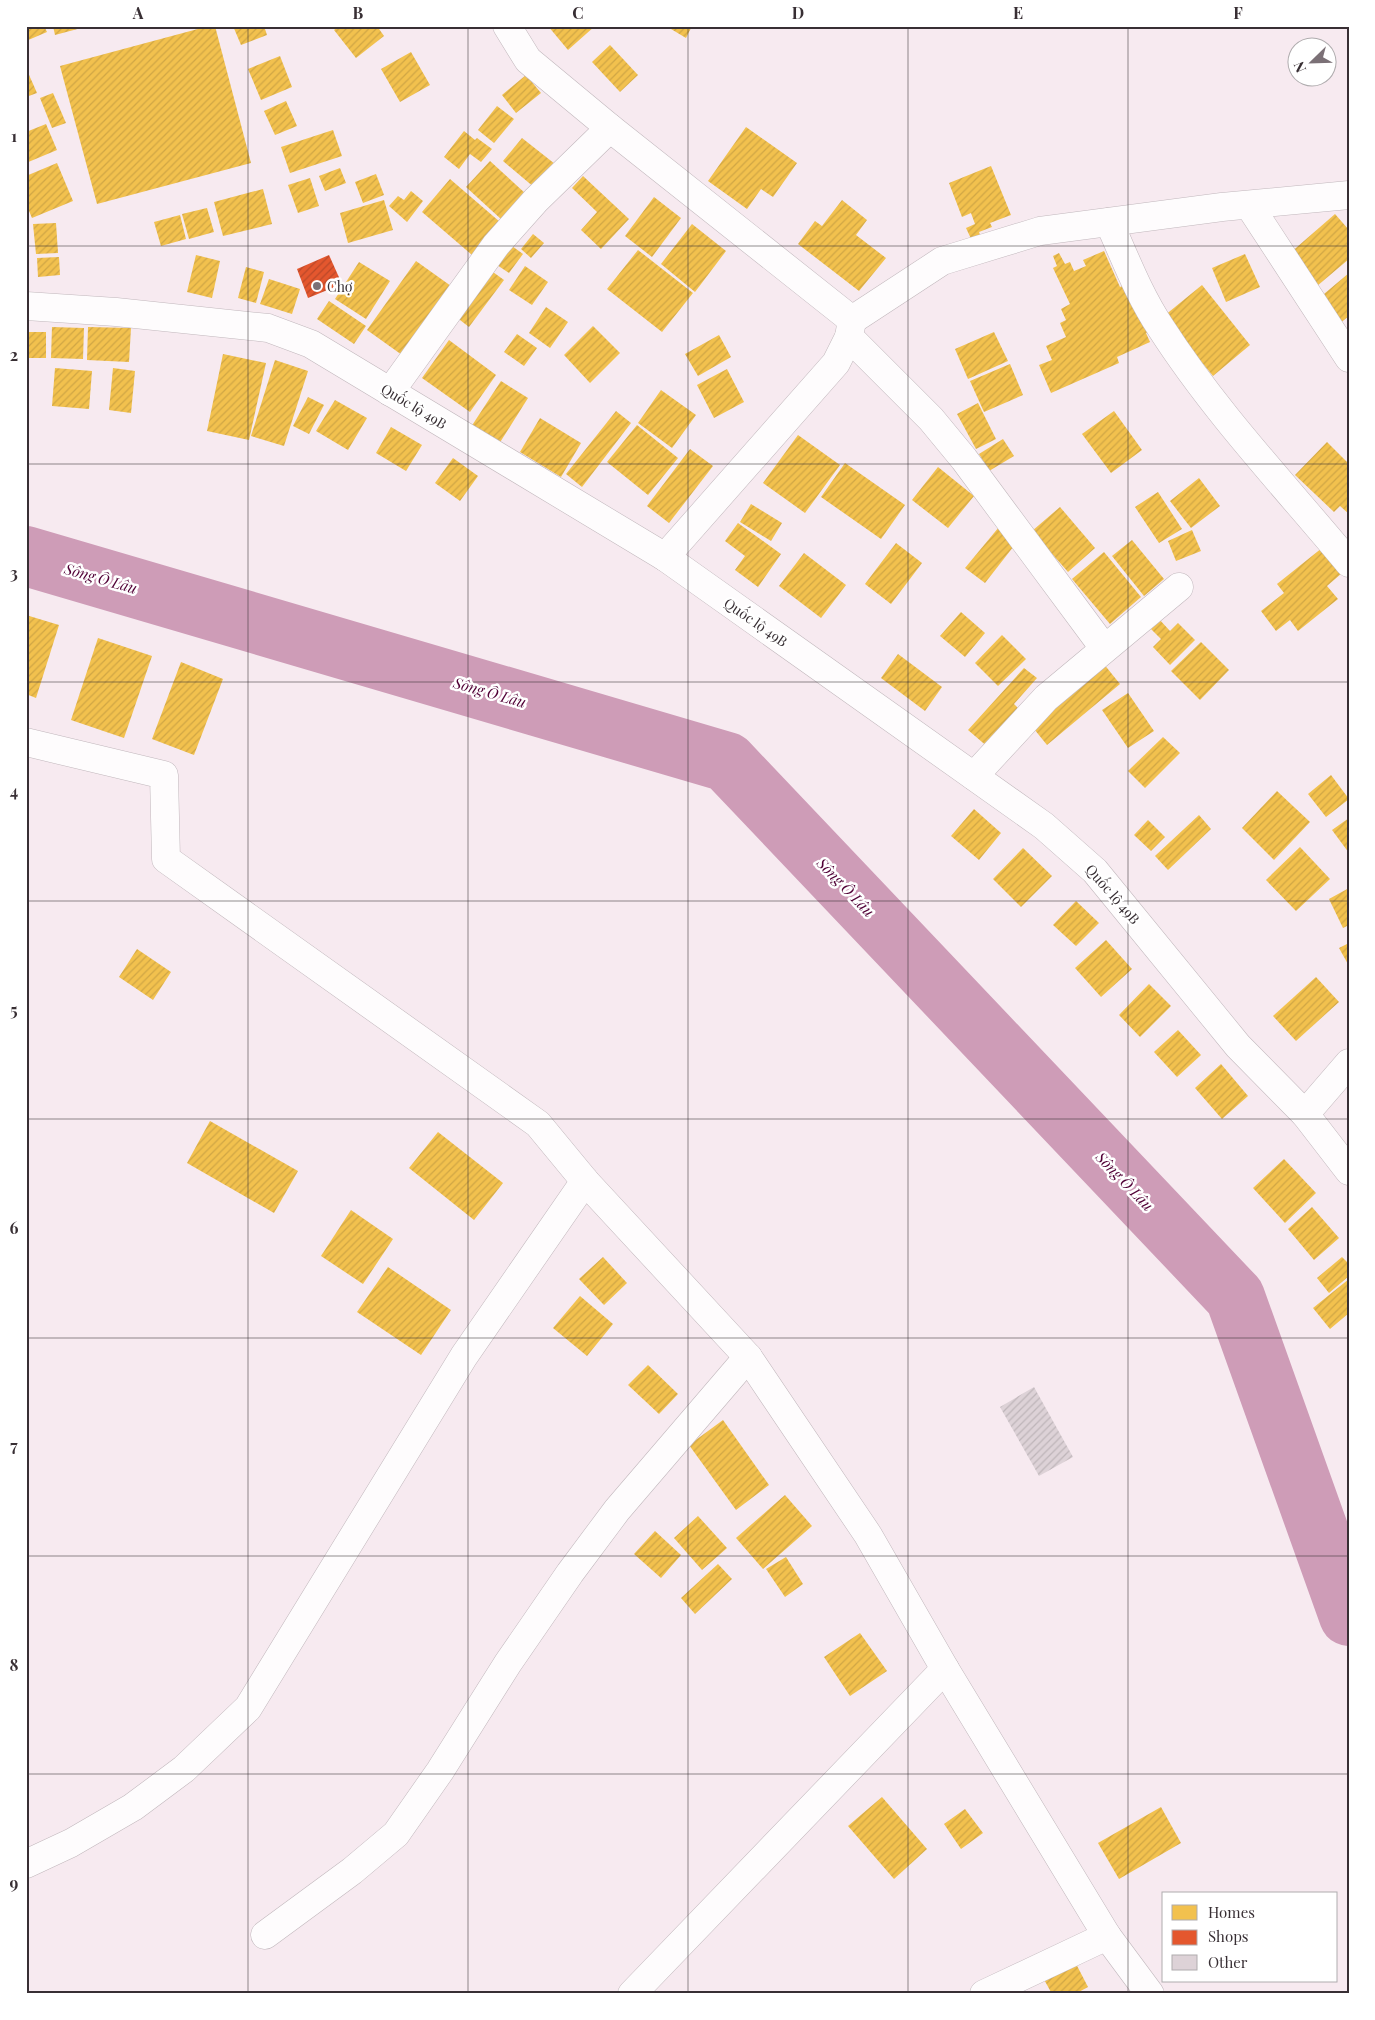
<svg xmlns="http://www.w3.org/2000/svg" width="1375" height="2020" viewBox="0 0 1375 2020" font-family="'Playfair Display',serif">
<defs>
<pattern id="homes-hatch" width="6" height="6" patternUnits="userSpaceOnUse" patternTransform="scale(1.25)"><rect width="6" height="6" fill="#f2c14e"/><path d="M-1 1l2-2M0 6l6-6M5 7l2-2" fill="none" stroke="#d0a645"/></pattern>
<pattern id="shops-hatch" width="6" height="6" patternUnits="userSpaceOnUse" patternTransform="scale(1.25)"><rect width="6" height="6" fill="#e4572e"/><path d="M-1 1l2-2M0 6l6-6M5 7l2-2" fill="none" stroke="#ba4828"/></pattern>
<pattern id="building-hatch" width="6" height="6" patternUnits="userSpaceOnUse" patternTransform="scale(1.25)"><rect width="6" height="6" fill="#ddd2d7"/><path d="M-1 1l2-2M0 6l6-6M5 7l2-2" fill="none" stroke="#beb5b9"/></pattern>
</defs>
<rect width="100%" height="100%" fill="#f7eaf0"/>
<!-- homes -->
<g fill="url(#homes-hatch)">
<path d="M26 26H44L47 32 26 41Z"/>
<path d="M53 26H85V27L55 35Z"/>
<path d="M209 26H215L251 163 97 204 60 66Z"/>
<path d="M233 26H264L267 35 241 45Z"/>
<path d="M339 26H377L384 36 356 58 334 30Z"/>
<path d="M548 26H595L568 50Z"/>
<path d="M666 26H692L686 38Z"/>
<path d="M610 45 638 75 620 92 592 62Z"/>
<path d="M411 52 430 85 400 102 381 69Z"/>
<path d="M280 56 292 87 261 100 248 69Z"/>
<path d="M26 68 37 93 26 97Z"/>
<path d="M526 75 541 93 516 113 502 95Z"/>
<path d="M53 93 66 123 52 128 40 98Z"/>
<path d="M286 101 297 126 275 135 264 111Z"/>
<path d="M497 106 514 119 494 143 478 130Z"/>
<path d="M46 124 57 150 26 163V132Z"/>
<path d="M746 127 797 163 773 197 761 189 747 209 708 181Z"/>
<path d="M333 130 342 156 290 173 281 147Z"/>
<path d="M464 131 475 140 477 138 492 149 481 162 470 154 459 169 444 157Z"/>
<path d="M522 138 555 164 535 188 503 161Z"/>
<path d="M490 161 526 194 502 220 466 187Z"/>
<path d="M57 163 73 201 32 218 26 204V176Z"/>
<path d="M991 166 1011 215 990 223 992 227 979 232 982 240 973 243 966 228 975 224 971 213 962 217 949 183Z"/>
<path d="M340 168 346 183 325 191 319 176Z"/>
<path d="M376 174 384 195 363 203 355 182Z"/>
<path d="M583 176 629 219 601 249 581 230 597 212 572 188Z"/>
<path d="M310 178 319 206 298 213 288 185Z"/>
<path d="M450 179 500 222 472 255 422 212Z"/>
<path d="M263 189 272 224 223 236 214 202Z"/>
<path d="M411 191 423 201 407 222 389 206 398 196 404 200Z"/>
<path d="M654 197 681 218 652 257 625 236Z"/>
<path d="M384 200 393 230 348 243 340 213Z"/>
<path d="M842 200 867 220 856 235 886 258 859 291 798 244 815 221 822 226Z"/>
<path d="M207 208 214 232 189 239 182 214Z"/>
<path d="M1335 214 1349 230V259L1317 286 1289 254Z"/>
<path d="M180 215 186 239 161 246 154 222Z"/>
<path d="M56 223 58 253 36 254 33 224Z"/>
<path d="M692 224 726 251 695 292 661 264Z"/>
<path d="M533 234 544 243 531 258 521 249Z"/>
<path d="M512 246 523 254 509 273 497 265Z"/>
<path d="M638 250 693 293 662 332 607 289Z"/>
<path d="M1104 251 1120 287 1132 282 1153 330 1146 333 1150 342 1117 357 1119 363 1051 393 1039 365 1052 360 1046 346 1066 337 1060 323 1066 320 1061 309 1070 304 1053 268 1057 266 1053 256 1059 253 1065 264 1070 262 1074 271 1086 266 1083 260Z"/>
<path d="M1245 254 1260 287 1226 302 1212 268Z"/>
<path d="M196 255 220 261 212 298 187 292Z"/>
<path d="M59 257 60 275 38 277 37 258Z"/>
<path d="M416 261 451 286 402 355 367 330Z"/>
<path d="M359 262 390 281 366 319 335 299Z"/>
<path d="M525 266 548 282 532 305 509 290Z"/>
<path d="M246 267 264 272 256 303 238 298Z"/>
<path d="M486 267 504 280 469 327 451 313Z"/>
<path d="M1349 273V316L1339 324 1318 299Z"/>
<path d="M269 279 300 289 292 314 260 304Z"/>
<path d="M1202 285 1250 345 1213 376 1164 316Z"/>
<path d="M329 301 366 326 354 344 317 319Z"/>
<path d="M546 307 568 322 550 348 529 333Z"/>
<path d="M593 326 620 353 590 383 564 355Z"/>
<path d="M52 327 84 328 83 359 51 358Z"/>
<path d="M88 327 131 328 129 362 87 360Z"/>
<rect x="26" y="332" width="20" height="26"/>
<path d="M994 332 1008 361 968 379 955 349Z"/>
<path d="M517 334 537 348 524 366 504 352Z"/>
<path d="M719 335 731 357 698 376 685 354Z"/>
<path d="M449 340 496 375 470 412 422 378Z"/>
<path d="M223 354 266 363 249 440 207 431Z"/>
<path d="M275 360 308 371 284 446 251 436Z"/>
<path d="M1010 364 1023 395 984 412 970 381Z"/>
<path d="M55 368 92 371 89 409 52 406Z"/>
<path d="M113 368 135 371 131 413 109 410Z"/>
<path d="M727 369 744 402 714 418 697 385Z"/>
<path d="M501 381 528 398 499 444 471 427Z"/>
<path d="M661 390 696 415 672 448 638 423Z"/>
<path d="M308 397 324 405 309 434 293 426Z"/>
<path d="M335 400 367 418 348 450 316 431Z"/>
<path d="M978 403 996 439 976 449 957 414Z"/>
<path d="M616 411 631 423 582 487 566 474Z"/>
<path d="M1114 411 1142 450 1111 473 1082 434Z"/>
<path d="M540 418 581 443 561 477 520 452Z"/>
<path d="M637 425 678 458 648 495 607 462Z"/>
<path d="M391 427 422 445 406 471 376 453Z"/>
<path d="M798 435 840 465 805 513 763 483Z"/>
<path d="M1003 439 1014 456 989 471 979 454Z"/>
<path d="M1327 442 1349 464V514L1340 506 1334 512 1295 475Z"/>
<path d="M690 449 713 466 669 523 647 506Z"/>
<path d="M453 458 478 476 460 501 435 483Z"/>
<path d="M845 463 905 505 881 539 821 497Z"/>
<path d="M938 467 974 496 948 528 912 500Z"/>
<path d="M1199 478 1220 506 1191 528 1170 501Z"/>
<path d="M1158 492 1182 529 1159 543 1135 507Z"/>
<path d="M751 504 782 523 771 541 740 522Z"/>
<path d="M1060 507 1095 548 1068 572 1032 531Z"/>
<path d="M738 523 781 554 758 587 735 570 745 556 725 541Z"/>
<path d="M999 527 1017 542 985 583 965 568Z"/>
<path d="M1192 530 1201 551 1176 561 1168 541Z"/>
<path d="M1132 540 1164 579 1144 596 1112 556Z"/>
<path d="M896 543 922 563 891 604 865 584Z"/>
<path d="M1322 548 1342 573 1327 586 1338 599 1298 631 1290 620 1276 631 1261 611 1284 593 1277 584Z"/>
<path d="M1104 552 1141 597 1110 624 1072 579Z"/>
<path d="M804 553 846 585 821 618 779 586Z"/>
<path d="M961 612 985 633 965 657 940 636Z"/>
<path d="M26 615 59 625 36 698 26 694Z"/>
<path d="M1159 619 1170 631 1178 623 1195 640 1170 665 1153 647 1161 639 1150 628Z"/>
<path d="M1002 635 1026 659 998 686 975 663Z"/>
<path d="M98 638 152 656 124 738 71 720Z"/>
<path d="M1201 642 1229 670 1200 700 1171 671Z"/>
<path d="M898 654 942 687 925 711 881 678Z"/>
<path d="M181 662 223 679 194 755 152 739Z"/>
<path d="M1103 663 1120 684 1047 745 1030 724Z"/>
<path d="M1024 668 1037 678 1014 704 1021 711 989 748 968 730Z"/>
<path d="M1128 693 1154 731 1128 748 1102 710Z"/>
<path d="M1163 737 1180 753 1145 788 1128 771Z"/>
<path d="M1331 775 1349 799 1326 817 1308 794Z"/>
<path d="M1277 791 1310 822 1274 860 1242 828Z"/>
<path d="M974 809 1001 833 979 860 951 836Z"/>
<path d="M1199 815 1211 829 1168 870 1155 856Z"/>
<path d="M1349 818V853L1332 830Z"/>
<path d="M1148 820 1165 837 1151 851 1134 835Z"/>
<path d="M1300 847 1330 879 1296 911 1266 880Z"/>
<path d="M1023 848 1052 876 1021 907 993 879Z"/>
<path d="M1349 888V925L1343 928 1329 899Z"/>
<path d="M1076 901 1099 923 1076 946 1053 925Z"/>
<path d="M1106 940 1132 969 1101 997 1075 968Z"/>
<path d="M1349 943V966L1339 948Z"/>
<path d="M137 949 171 972 153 1000 119 977Z"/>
<path d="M1316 977 1339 1002 1296 1041 1273 1016Z"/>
<path d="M1149 984 1171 1006 1140 1037 1119 1015Z"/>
<path d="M1178 1030 1201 1055 1177 1077 1154 1052Z"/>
<path d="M1221 1064 1248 1096 1222 1119 1195 1088Z"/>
<path d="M210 1121 298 1171 274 1213 187 1163Z"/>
<path d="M438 1132 503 1183 474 1220 409 1168Z"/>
<path d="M1284 1159 1316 1193 1285 1223 1253 1188Z"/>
<path d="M1312 1207 1339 1238 1314 1260 1288 1229Z"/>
<path d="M351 1210 393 1239 363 1284 321 1256Z"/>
<path d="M603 1257 627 1283 604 1305 579 1279Z"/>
<path d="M1342 1257 1349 1264V1276L1329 1293 1317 1278Z"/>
<path d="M388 1267 451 1310 421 1355 357 1312Z"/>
<path d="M1349 1279V1313L1330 1329 1313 1308Z"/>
<path d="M580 1296 613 1324 587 1356 553 1328Z"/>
<path d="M648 1365 678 1394 659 1414 628 1385Z"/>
<path d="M723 1420 769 1485 736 1510 689 1445Z"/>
<path d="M785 1495 812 1526 763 1569 736 1538Z"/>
<path d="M698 1516 727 1548 702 1570 674 1538Z"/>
<path d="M655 1531 681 1555 661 1578 634 1554Z"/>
<path d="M786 1557 803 1584 785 1597 766 1569Z"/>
<path d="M718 1564 732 1579 695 1614 681 1598Z"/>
<path d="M860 1633 887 1671 850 1696 824 1657Z"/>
<path d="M882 1797 927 1849 894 1879 848 1826Z"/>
<path d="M1161 1807 1181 1843 1119 1879 1098 1843Z"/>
<path d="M965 1809 983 1833 961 1849 944 1824Z"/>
<path d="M1073 1958 1088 1987 1075 1994H1052L1041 1974Z"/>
</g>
<!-- shops -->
<path fill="url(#shops-hatch)" d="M329 255 342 284 308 298 297 269Z"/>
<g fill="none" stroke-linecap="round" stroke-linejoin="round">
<!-- river -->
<path stroke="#ce9cb7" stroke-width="60" d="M26 556 727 762 1235 1297 1349 1616"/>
</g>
<!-- building -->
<path fill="url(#building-hatch)" d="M1034 1387 1073 1457 1039 1476 1000 1407Z"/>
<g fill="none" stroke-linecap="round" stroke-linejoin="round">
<!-- street casing -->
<g stroke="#c1b7bc" stroke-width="29">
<g id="street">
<path d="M507 26 528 60 610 128 852 320 942 261 1040 231 1222 207 1349 195"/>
<path d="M1249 205 1349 358"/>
<path d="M1109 222C1125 258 1139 295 1161 328 1215 412 1285 486 1349 563"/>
<path d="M849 337 931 419 964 459 1104 648"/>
<path d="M390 392 496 245 536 200 610 128"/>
<path d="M665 557 836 363 849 337 852 320"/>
<path d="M26 742 164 775 166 859 538 1124 585 1181 748 1357 868 1535 945 1669 1107 1936 1150 1994"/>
<path d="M974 776 1046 698 1179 587"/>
<path d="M1305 1114 1349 1063"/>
<path d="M26 1864 71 1843 133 1807 184 1769 248 1708 464 1356 585 1181"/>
<path d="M265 1935 352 1871 396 1834 440 1771 508 1663 570 1573 617 1510 748 1357"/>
<path d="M632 1994 945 1669"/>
<path d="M984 1994 1107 1936"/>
</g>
</g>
<!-- primary casing -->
<g stroke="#c1b7bc" stroke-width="29">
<path id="primary" d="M26 306 116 312 268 328 311 344 665 557 1044 826 1095 871 1238 1046 1305 1114 1349 1171"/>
</g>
<!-- street -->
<use href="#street" stroke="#fefcfd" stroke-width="28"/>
<!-- primary -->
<use href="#primary" stroke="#fefcfd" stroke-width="28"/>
</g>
<!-- grid -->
<path fill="none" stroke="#382f34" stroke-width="1" stroke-opacity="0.55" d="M248 26V1994M468 26V1994M688 26V1994M908 26V1994M1128 26V1994M26 246H1349M26 464H1349M26 682H1349M26 901H1349M26 1119H1349M26 1338H1349M26 1556H1349M26 1774H1349"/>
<!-- markers -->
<circle fill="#7b7076" stroke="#fff" stroke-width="2" cx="317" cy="286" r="5"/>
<g text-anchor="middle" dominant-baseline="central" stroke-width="5" stroke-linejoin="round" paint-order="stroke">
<!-- poi labels -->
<g font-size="14" fill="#382f34" stroke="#fff" text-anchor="start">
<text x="327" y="286">Chợ</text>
</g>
<!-- street labels -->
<g font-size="14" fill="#382f34" stroke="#fff">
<text transform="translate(414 406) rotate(31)">Quốc lộ 49B</text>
<text transform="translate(756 622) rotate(35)">Quốc lộ 49B</text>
<text transform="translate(1113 894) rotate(49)">Quốc lộ 49B</text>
</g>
<!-- water labels -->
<g font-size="15" font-style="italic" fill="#510036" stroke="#fff">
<text transform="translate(101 578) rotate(16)">Sông Ô Lâu</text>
<text transform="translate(490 692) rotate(16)">Sông Ô Lâu</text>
<text transform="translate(846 887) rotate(46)">Sông Ô Lâu</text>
<text transform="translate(1125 1181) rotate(46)">Sông Ô Lâu</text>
</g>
</g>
<!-- border -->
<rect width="1375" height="2020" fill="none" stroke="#ffffff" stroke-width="55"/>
<!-- legend -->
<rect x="1162" y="1892" width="175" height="90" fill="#ffffff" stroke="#afacae"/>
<rect x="1172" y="1905" width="25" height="15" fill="#f2c14e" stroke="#afacae"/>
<text x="1208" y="1918" font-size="15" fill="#382f34">Homes</text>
<rect x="1172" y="1930" width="25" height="15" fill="#e4572e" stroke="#afacae"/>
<text x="1208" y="1942" font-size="15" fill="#382f34">Shops</text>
<rect x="1172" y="1955" width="25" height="15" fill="#ddd2d7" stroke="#afacae"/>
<text x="1208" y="1968" font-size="15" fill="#382f34">Other</text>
<!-- north arrow -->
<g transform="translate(1312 62) rotate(247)"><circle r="24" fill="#ffffff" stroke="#afacae"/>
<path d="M0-4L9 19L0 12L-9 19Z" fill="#7b7076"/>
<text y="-8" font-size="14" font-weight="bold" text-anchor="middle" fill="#382f34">N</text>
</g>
<rect x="28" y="28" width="1320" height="1964" fill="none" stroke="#382f34" stroke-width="2"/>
<g font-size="16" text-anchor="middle" font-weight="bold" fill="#382f34">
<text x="138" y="19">A</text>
<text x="358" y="19">B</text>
<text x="578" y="19">C</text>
<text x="798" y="19">D</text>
<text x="1018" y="19">E</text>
<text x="1238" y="19">F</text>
<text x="14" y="142">1</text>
<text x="14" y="361">2</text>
<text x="14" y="579">3</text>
<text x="14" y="797">4</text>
<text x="14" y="1016">5</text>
<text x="14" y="1234">6</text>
<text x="14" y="1452">7</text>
<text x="14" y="1671">8</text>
<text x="14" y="1889">9</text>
</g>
</svg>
